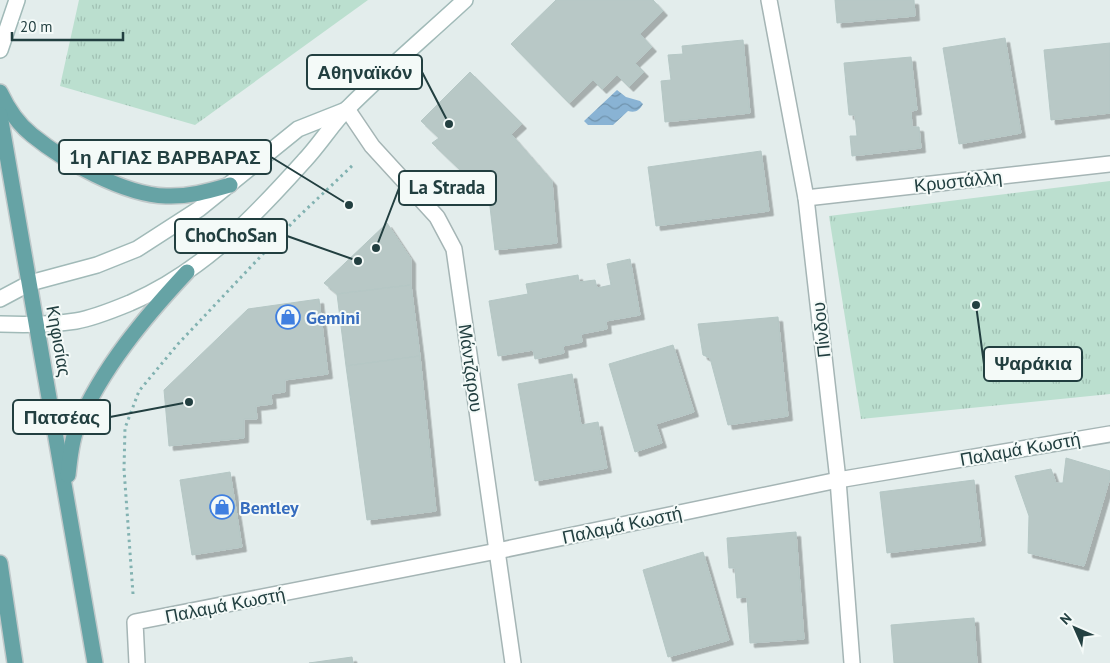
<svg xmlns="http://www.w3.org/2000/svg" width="1110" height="663" viewBox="0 0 1110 663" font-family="'PT Sans',sans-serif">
<defs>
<pattern id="park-tufts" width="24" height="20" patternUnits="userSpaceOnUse" patternTransform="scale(1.25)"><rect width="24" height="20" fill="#bbdfcf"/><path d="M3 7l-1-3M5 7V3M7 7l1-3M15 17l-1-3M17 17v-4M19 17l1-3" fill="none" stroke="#a0c0b3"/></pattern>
<pattern id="water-waves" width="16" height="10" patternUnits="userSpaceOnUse" patternTransform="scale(1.25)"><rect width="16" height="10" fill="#89b3d4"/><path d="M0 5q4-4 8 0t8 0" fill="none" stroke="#7093ad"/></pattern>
<filter id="shadow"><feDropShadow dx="4.5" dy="4.5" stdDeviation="0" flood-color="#0004"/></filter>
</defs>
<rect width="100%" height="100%" fill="#e3edec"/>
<!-- park -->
<g fill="url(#park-tufts)">
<path d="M79 0H368L195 125 60 86Z"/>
<path d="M1110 181V394L861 419 829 216Z"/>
</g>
<!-- water -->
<path fill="url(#water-waves)" d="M617 90 626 97 640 101 643 104C639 111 635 113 628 111L613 125H588L584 121Z"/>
<!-- building -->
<g fill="#b8c8c6" stroke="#b5c7c5" filter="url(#shadow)">
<path d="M556 0H653L663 11 640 34 652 47 635 63 644 72 629 87 617 75 602 89 593 80 569 103 511 44Z"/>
<path d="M835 0H914L915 16 837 23Z"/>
<path d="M1005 38 1021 133 959 144 943 48Z"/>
<path d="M743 40 750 113 665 122 661 81 671 80 668 55 683 54 682 46Z"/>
<path d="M1110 43V113L1051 120 1044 50Z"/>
<path d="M911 57 917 110 911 111 912 127H919L921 148 852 156 850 136H857L855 115H849L844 63Z"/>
<path d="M470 72 522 124 511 134 552 181 557 243 495 250 489 198 432 143 439 138 421 121Z"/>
<path d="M761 151 769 211 656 226 648 167Z"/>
<path d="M387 223 411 259V285L337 294 324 283Z"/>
<path d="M630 259 640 315 606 321 607 329 581 334 582 342 563 346 564 353 535 359 533 350 498 356 489 301 528 294 526 284 578 275 579 282 595 280 597 288 611 285 607 264Z"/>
<path d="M411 285 420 356 346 366 337 294Z"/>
<path d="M319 299 328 374 285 380V392L271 394 272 404 256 406 257 419H244V438L169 446 164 390 248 309Z"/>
<path d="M778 317 788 416 728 425 710 358 703 355 698 324Z"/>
<path d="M673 345 694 412 656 424 662 443 635 452 609 364Z"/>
<path d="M420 356 436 511 367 520 346 366Z"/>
<path d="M572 374 581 425 598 422 607 468 535 481 518 384Z"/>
<path d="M1066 458 1110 471V478L1084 566 1028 553 1029 516 1015 476 1051 469 1056 483H1063Z"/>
<path d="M230 472 242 547 192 555 180 480Z"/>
<path d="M974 480 981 541 887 553 880 492Z"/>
<path d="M796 532 804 639 750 643 747 597 737 598 735 568H729L727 538Z"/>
<path d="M703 552 729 640 668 657 643 570Z"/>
<path d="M974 618 977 663H894L891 625Z"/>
<path d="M352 657 353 663H309Z"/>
</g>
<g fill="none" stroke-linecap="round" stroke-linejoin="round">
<!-- street casing -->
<g stroke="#a5b5b5" stroke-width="18">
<g id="street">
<path d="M769 0 806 198 838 480 852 663"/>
<path d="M347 109 372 146 437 217 454 249 513 663"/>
<path d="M806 198 1110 164"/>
<path d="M137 663 135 622 497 551 838 480 1110 434"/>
</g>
</g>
<!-- secondary casing -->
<g stroke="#a1bab8" stroke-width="18">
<g id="secondary">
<path d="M0 50 17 0"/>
<path d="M0 299 30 283 97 265 137 249 199 209 298 129 346 110"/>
<path d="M0 324C26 325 50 325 76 321 94 318 113 310 130 303 203 271 252 219 304 161 320 144 332 124 348 108 385 71 426 36 465 0"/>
</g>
</g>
<!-- primary casing -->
<g stroke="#c1c9ca" stroke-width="18">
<g id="primary">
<path d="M0 92C7 107 18 124 32 135 64 161 124 195 166 196 189 197 209 191 230 185"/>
<path d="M0 115 95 663"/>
<path d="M68 475C70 459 71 440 78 425 102 368 145 317 187 272"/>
<path d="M0 563 15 663"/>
</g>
</g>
<!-- path -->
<path stroke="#82b2b1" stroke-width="3" stroke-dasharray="2.5 4" stroke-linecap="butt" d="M133 594 124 469 125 428 139 391 178 344 295 220 354 164"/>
<!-- street -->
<use href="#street" stroke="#fff" stroke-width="15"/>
<!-- secondary -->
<use href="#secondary" stroke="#fff" stroke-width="15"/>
<!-- primary -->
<use href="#primary" stroke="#66a3a5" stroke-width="15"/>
</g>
<!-- icons -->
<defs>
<g id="shop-ring" transform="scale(1.25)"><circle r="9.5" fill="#f4faf8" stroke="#3f7fe0" stroke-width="1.5"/><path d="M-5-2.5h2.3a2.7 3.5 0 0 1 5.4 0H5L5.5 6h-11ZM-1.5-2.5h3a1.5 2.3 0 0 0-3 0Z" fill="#3f7fe0"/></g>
</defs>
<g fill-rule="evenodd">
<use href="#shop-ring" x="288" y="317"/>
<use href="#shop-ring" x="222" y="507"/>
</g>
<g text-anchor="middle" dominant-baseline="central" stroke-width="4" stroke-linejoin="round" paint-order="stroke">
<!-- street labels -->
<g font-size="18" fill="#223f40" stroke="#f4faf8">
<text transform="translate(958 181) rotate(-6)">Κρυστάλλη</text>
<text transform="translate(821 330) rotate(-96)">Πίνδου</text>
<text transform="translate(59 341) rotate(80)">Κηφισίας</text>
<text transform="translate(471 368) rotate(82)">Μάντζαρου</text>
<text transform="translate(1020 449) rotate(-10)">Παλαμά Κωστή</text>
<text transform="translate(622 525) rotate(-12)">Παλαμά Κωστή</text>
<text transform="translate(225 605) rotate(-11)">Παλαμά Κωστή</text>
</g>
<!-- shop labels -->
<g font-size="18" font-weight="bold" fill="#366cbe" stroke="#f4faf8" text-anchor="start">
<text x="306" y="317">Gemini</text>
<text x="240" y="507">Bentley</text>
</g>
</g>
<!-- callouts -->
<path fill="none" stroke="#223f40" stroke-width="2" d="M449 124L422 72M349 205L271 157M376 248L399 188M358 261L287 236M976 305L984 364M189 402L110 417"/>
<g fill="#223f40" stroke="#f4faf8" stroke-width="2">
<circle cx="449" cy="124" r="5"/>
<circle cx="349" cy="205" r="5"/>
<circle cx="376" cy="248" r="5"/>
<circle cx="358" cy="261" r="5"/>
<circle cx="976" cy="305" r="5"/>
<circle cx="189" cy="402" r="5"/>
</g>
<g fill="#f4faf8" stroke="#223f40" stroke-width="2">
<rect x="307" y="55" width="115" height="34" rx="5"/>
<rect x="59" y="140" width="212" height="34" rx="5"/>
<rect x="399" y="171" width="97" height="34" rx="5"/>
<rect x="175" y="219" width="112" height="34" rx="5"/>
<rect x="984" y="347" width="98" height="34" rx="5"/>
<rect x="13" y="400" width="97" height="34" rx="5"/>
</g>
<g font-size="19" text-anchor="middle" font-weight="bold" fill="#223f40">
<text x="365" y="79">Αθηναϊκόν</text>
<text x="165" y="164">1η ΑΓΙΑΣ ΒΑΡΒΑΡΑΣ</text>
<text x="447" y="194">La Strada</text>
<text x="231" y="242">ChoChoSan</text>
<text x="1033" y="370">Ψαράκια</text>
<text x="62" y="424">Πατσέας</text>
</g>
<!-- north arrow -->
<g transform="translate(1075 628) rotate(315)" stroke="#f4faf8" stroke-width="4" paint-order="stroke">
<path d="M0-4L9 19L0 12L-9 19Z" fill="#223f40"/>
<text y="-8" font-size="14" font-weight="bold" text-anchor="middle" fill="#223f40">N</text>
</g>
<!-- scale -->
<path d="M12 32v8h111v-8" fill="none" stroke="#223f40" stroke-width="2.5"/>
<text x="20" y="32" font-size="15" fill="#223f40" stroke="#f4faf8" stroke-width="4" paint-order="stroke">20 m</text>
</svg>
